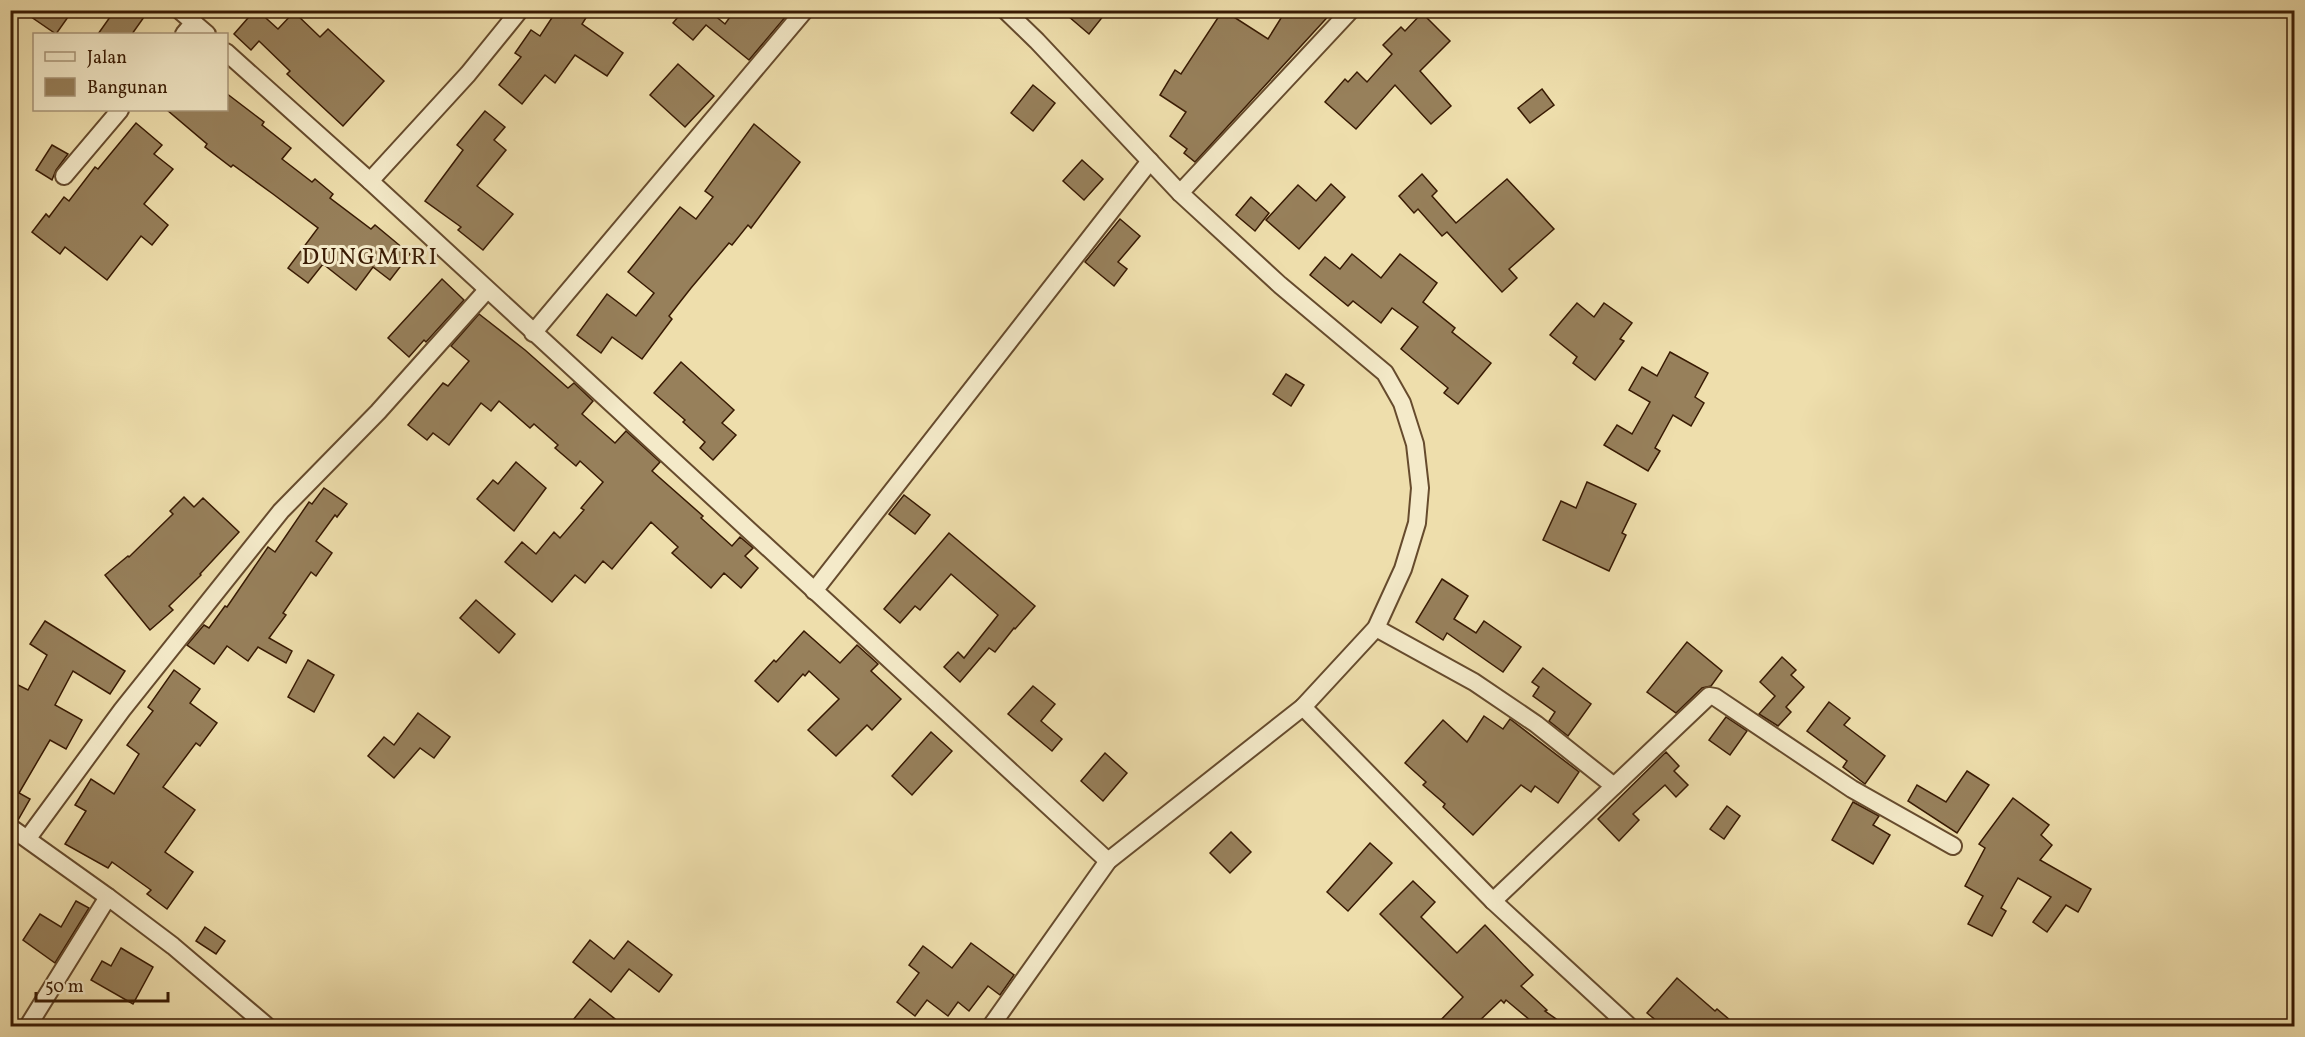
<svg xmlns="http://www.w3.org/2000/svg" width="2305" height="1037" viewBox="0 0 2305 1037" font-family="Vollkorn,serif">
<rect width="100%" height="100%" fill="#eedeac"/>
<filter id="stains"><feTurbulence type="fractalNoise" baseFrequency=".00333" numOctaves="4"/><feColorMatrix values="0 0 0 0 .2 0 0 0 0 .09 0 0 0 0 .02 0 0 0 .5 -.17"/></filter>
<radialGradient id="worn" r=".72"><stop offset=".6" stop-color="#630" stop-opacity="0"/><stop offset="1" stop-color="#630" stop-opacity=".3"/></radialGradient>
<!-- building -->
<g fill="#97805b" stroke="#381a03" stroke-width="1.5">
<path d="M21 10H73L56 34Z"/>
<path d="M115 10H149L132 34H98Z"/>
<path d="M255 10H257L278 29 294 12 320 37 328 29 384 81 343 126 287 74 290 71 259 41 251 50 234 34Z"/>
<path d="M557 10H591L582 24 623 53 607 76 575 55 555 83 545 75 522 104 499 85 521 57 515 53 531 30 540 36Z"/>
<path d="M684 10H718L714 15 725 24 735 10H780L787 15 749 60 706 25 693 40 673 23Z"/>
<path d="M1061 10H1108L1089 34Z"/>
<path d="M1223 10 1268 39 1286 10H1334L1195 162 1184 153 1187 149 1170 136 1186 112 1160 95 1175 70 1181 74Z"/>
<path d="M1422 13 1450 41 1420 71 1451 106 1431 124 1395 85 1356 129 1325 102 1345 79 1348 82 1357 72 1367 82 1392 54 1383 45 1401 27 1405 31Z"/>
<path d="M678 64 714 96 685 127 650 95Z"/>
<path d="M1033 85 1055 103 1033 131 1011 113Z"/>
<path d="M1542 89 1554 105 1530 123 1518 108Z"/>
<path d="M226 93 264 122 262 125 291 148 282 159 312 182 315 179 333 194 330 198 371 229 375 225 410 254 390 280 373 267 356 290 323 264 308 283 288 268 318 228 273 194 233 165 231 167 205 147 207 144 167 110H226Z"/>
<path d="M485 111 505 127 494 140 506 150 477 186 513 214 483 250 458 230 461 227 425 201 463 150 457 145Z"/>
<path d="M136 123 162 145 154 154 173 169 144 204 168 225 152 245 141 236 107 280 65 247 60 254 32 232 46 214 49 217 64 197 69 201 95 167 98 169Z"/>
<path d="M754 124 800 162 751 228 748 225 732 245 729 243 691 288 669 316 672 319 642 359 612 337 601 353 577 335 607 294 636 316 654 293 628 272 680 207 696 219 713 197 705 191Z"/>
<path d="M52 145 68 154 56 170 52 180 36 170Z"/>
<path d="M1082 160 1103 179 1084 200 1063 181Z"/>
<path d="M1422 174 1437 191 1432 196 1456 223 1507 179 1554 229 1509 269 1517 278 1502 292 1447 232 1442 236 1418 209 1414 213 1399 196Z"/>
<path d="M1331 184 1345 197 1299 249 1266 220 1298 185 1316 201Z"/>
<path d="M1251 197 1269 213 1255 231 1236 215Z"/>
<path d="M1120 219 1140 236 1118 262 1127 269 1114 286 1085 262Z"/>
<path d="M1352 254 1381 278 1400 254 1437 283 1423 302 1455 328 1452 332 1491 363 1458 404 1444 393 1448 388 1401 349 1418 327 1392 308 1381 323 1353 301 1348 306 1310 275 1325 257 1340 269Z"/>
<path d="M442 279 464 300 426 342 424 340 409 357 388 338Z"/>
<path d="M1577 303 1594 317 1604 303 1632 323 1620 339 1624 341 1595 380 1573 363 1577 357 1550 335Z"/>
<path d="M479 314 525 350 568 388 574 383 593 401 582 414 615 443 626 431 660 462 652 471 703 516 701 518 732 546 740 537 753 548 745 556 758 568 741 588 724 573 711 588 672 553 678 547 651 522 612 569 603 561 585 583 575 575 552 602 505 562 522 542 536 554 554 532 560 538 584 510 581 508 603 482 580 461 576 466 555 448 558 445 534 424 530 428 499 401 491 411 481 403 449 445 433 433 427 440 408 425 443 383 448 386 469 361 451 346Z"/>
<path d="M1670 352 1708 373 1695 397 1704 403 1691 426 1673 415 1655 448 1660 451 1648 471 1604 445 1617 425 1632 434 1650 402 1629 390 1642 367 1657 376Z"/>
<path d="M681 362 734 410 722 423 736 435 713 460 700 448 705 442 683 422 685 420 654 393Z"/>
<path d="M1286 374 1304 385 1291 406 1273 394Z"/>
<path d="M516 462 546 488 514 531 477 499 493 480 498 484Z"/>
<path d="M1587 482 1636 504 1622 533 1626 535 1609 571 1543 540 1561 501 1576 508Z"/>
<path d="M324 488 347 504 337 517 335 515 316 541 332 553 316 576 311 572 283 613 286 615 269 638 292 651 286 663 258 647 248 661 227 646 214 664 187 645 204 625 209 628 225 606 227 607 268 547 275 552 309 502 312 504Z"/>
<path d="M904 495 930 515 915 534 889 514Z"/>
<path d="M184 497 194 507 203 498 239 532 200 574 201 575 169 606 173 610 150 630 105 575 128 556 129 557 173 514 170 511Z"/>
<path d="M949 533 1035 606 1015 629 1014 628 995 652 989 648 960 682 944 667 958 652 964 658 998 615 951 574 920 610 915 606 900 623 884 609Z"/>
<path d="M1442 579 1468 596 1454 619 1476 633 1484 621 1521 647 1503 672 1447 633 1443 640 1416 622Z"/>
<path d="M476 600 515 634 499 653 460 618Z"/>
<path d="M45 621 125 671 110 694 73 671 55 705 82 720 66 749 50 740 19 793 30 799 18 820 10 817V681L28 690 47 655 30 644Z"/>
<path d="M804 631 840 663 857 645 878 664 871 671 901 699 872 730 867 725 836 756 808 730 839 699 809 671 805 676 803 674 778 702 755 681 774 660 776 662Z"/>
<path d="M1687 642 1722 671 1711 686 1702 688 1676 713 1647 692Z"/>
<path d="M1782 657 1796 670 1791 675 1804 687 1786 707 1791 712 1778 726 1759 714 1775 696 1760 682Z"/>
<path d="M308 660 334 675 314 712 288 697Z"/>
<path d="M1543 668 1591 704 1568 736 1549 721 1555 712 1533 696 1539 687 1532 682Z"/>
<path d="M174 670 200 689 190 703 217 723 200 746 196 743 163 787 195 810 165 852 193 872 167 909 147 894 151 890 112 862 108 868 65 844 86 811 75 805 91 779 114 794 139 754 127 745 153 711 148 707Z"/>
<path d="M1033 686 1055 704 1041 721 1062 739 1052 751 1008 714Z"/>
<path d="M1829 702 1850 718 1844 725 1885 756 1865 784 1843 767 1847 761 1807 731Z"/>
<path d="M418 713 450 737 434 758 420 748 394 778 368 756 384 737 394 745Z"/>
<path d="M1484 716 1503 729 1510 719 1579 772 1558 803 1535 786 1531 792 1521 785 1473 835 1443 807 1445 804 1423 785 1426 782 1405 763 1443 720 1467 742Z"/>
<path d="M1726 717 1747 731 1730 755 1709 740Z"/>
<path d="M931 732 952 751 912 795 892 776Z"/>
<path d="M1666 752 1679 766 1674 771 1688 785 1676 797 1665 785 1633 814 1639 820 1619 841 1598 819Z"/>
<path d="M1105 753 1127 773 1103 801 1081 781Z"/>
<path d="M1967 771 1989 785 1957 833 1908 801 1917 785 1946 802Z"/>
<path d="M2013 798 2049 825 2041 835 2052 845 2040 860 2091 889 2078 912 2066 905 2047 932 2033 922 2051 897 2018 878 2001 908 2006 911 1992 936 1968 924 1983 896 1965 886 1985 848 1979 844Z"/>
<path d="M1853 802 1879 816 1873 825 1890 835 1873 864 1832 840Z"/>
<path d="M1727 806 1740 816 1724 839 1710 829Z"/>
<path d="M1231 832 1251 852 1230 873 1210 853Z"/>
<path d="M1370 843 1392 863 1348 911 1327 892Z"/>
<path d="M1413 881 1435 902 1421 917 1457 953 1485 925 1533 975 1521 986 1547 1010 1545 1011 1566 1026H1537L1506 1000 1504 1003 1501 1000 1474 1026H1435L1463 997 1380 914Z"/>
<path d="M76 901 89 908 55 963 23 940 40 914 61 927Z"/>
<path d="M205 927 225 941 216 954 196 941Z"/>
<path d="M590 940 614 959 628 941 672 975 659 992 629 969 611 992 573 962Z"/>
<path d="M971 943 1014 975 1000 995 988 986 969 1011 958 1002 948 1016 927 1000 915 1016 897 1002 919 973 909 965 923 946 952 968Z"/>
<path d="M121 948 153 967 133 1004 91 980 102 961 111 966Z"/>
<path d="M1677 978 1715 1011 1717 1009 1737 1026H1663L1647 1013Z"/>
<path d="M590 999 624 1026H582L573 1020Z"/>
</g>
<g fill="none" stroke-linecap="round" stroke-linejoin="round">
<!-- minor casing -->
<g stroke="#664b2d" stroke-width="20">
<g id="minor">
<path d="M179 10 207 34"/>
<path d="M184 34 194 22"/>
<path d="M226 52 370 181 1108 861"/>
<path d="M64 176 120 110"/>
<path d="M370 181 468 74 520 10"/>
<path d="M1180 193 1351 10"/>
<path d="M533 333 805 10"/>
<path d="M814 591 1150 161"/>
<path d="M1376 628 1474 682 1536 724 1614 786"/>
<path d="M1303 707 1493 901 1629 1026"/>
<path d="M10 827 108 897 173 946 267 1026"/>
<path d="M28 838 122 710 281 511 378 412 487 290"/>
<path d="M1493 901 1709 696 1715 697 1852 789 1953 846"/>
<path d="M28 1026 108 897"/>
<path d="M991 1026 1108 861 1303 707 1376 628 1403 569 1417 523 1420 488 1415 444 1402 403 1385 373 1280 285 1180 193 1037 41 1005 10"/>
</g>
</g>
<!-- minor -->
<use href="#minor" stroke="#f4eac9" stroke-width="16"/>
</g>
<g text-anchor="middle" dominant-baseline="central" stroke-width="6" stroke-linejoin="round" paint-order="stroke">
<!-- quarter labels -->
<g font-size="24" letter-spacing="1.5" fill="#381a03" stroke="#f4eac9">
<text x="370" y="258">DUNGMIRI</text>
</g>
</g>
<!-- margin -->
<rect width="2305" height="1037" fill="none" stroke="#eedeac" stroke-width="36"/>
<rect x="12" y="12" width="2281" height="1013" fill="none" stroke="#381a03" stroke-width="3"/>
<rect x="18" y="18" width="2269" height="1001" fill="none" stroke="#381a03" stroke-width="1.5"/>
<!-- legend -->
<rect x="33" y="33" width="195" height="78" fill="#f4eac9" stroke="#a9977a" stroke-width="1.5"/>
<rect x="45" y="52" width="30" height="9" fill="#f4eac9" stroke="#a9977a" stroke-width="1.5"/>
<text x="87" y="63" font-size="18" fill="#381a03">Jalan</text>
<rect x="45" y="78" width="30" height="18" fill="#97805b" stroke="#a9977a" stroke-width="1.5"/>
<text x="87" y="93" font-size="18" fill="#381a03">Bangunan</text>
<!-- scale -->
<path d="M36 992v9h132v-9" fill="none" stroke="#381a03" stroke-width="3"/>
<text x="45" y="992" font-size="18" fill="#381a03" stroke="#f4eac9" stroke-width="4.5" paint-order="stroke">50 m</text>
<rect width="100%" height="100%" filter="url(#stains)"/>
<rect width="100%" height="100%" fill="url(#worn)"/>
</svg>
